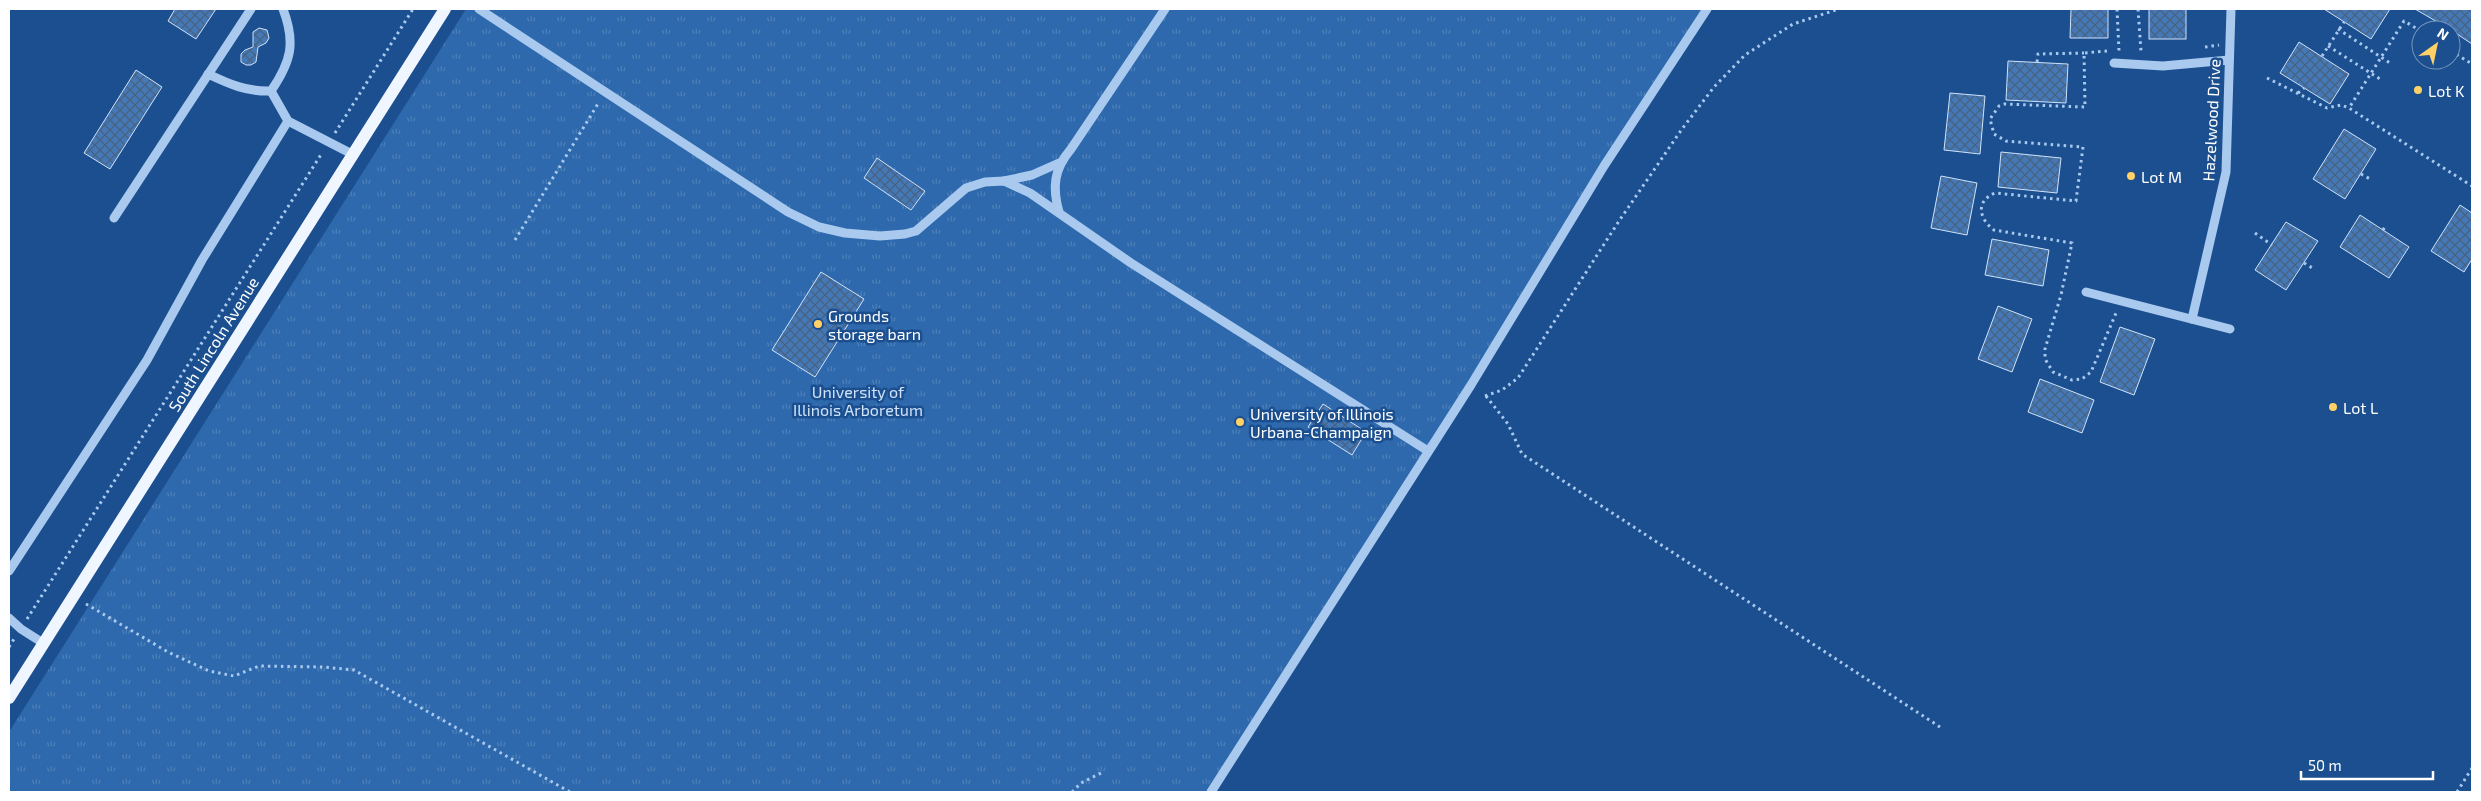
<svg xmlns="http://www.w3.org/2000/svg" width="2481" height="801" viewBox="0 0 2481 801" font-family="'Exo 2',sans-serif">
<defs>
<pattern id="park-tufts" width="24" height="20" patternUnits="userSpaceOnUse" patternTransform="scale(1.25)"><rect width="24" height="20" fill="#2e69ad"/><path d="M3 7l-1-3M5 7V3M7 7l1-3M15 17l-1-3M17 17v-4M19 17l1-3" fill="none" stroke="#4d80b9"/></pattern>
<pattern id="building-cross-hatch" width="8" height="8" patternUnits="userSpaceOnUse" patternTransform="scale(1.25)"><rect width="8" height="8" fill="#4478b7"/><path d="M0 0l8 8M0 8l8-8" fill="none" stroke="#486282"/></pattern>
</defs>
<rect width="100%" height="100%" fill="#1b4f8f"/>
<!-- park -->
<path fill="url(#park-tufts)" d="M466 9H1707L1210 792H9V732Z"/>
<!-- building -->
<g fill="url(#building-cross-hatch)" stroke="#cfe3fa">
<path d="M175 9H216L196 39 168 21Z"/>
<path d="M2071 9H2108V38H2070Z"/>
<rect x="2149" y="9" width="37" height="30"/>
<path d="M2324 9H2390L2371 39Z"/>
<path d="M2415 9H2472V44L2451 30Z"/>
<path d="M259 28 267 30 269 38 266 43 258 47 256 62 251 65H246L241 62V54L245 50 253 47V32Z"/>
<path d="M2299 42 2349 74 2330 104 2280 73Z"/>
<path d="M2008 61 2068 64 2066 103 2006 100Z"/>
<path d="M136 70 162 87 110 169 84 153Z"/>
<path d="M1950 93 1985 96 1980 154 1944 150Z"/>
<path d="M2344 129 2376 149 2345 199 2313 179Z"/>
<path d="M2001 152 2061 158 2057 193 1998 187Z"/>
<path d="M877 158 925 191 911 210 864 178Z"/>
<path d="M1941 176 1977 183 1967 235 1931 228Z"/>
<path d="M2460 205 2472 213V259L2464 272 2431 251Z"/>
<path d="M2360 215 2409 247 2389 278 2340 247Z"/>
<path d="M2286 222 2318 241 2286 290 2255 270Z"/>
<path d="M1992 239 2049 250 2043 286 1985 275Z"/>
<path d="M821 272 864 299 815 377 772 350Z"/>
<path d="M1998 306 2032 319 2012 372 1978 359Z"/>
<path d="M2120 327 2155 339 2134 395 2100 382Z"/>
<path d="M2040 379 2094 400 2082 433 2028 412Z"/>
<path d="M1323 404 1366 432 1352 455 1308 427Z"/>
</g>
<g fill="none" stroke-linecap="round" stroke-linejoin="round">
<!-- path -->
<g stroke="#a9c9ee" stroke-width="3" stroke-dasharray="2.5 4" stroke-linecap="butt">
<path d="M2117 9 2119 51"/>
<path d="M2138 9 2141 51"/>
<path d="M2338 29 2390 63"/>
<path d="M2443 30 2445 27"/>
<path d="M2421 31 2404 21 2349 108 2472 186"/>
<path d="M2328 46 2380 79"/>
<path d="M2205 47 2219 45"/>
<path d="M2107 51 2084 53 2085 107 2005 104 1999 106 1990 119 1994 134 2006 141 2083 147 2076 201 1995 193C1975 201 1979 219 1994 230L2072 243 2061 295 2045 349V359L2053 372 2072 380 2082 379 2091 372 2116 313"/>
<path d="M2451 51 2472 64"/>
<path d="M2322 56 2344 22"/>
<path d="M2037 62 2038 54 2084 53"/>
<path d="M2420 62 2422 60"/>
<path d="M2267 78 2327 108 2341 105 2349 108"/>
<path d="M2298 93 2304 88"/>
<path d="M335 133 413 9"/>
<path d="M2361 174 2370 179"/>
<path d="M2383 230 2386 225"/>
<path d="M2255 233 2272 245"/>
<path d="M515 240 599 102"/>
<path d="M2304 263 2314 269"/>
<path d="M1485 396 1502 390 1518 378 1619 221 1682 129 1714 87 1745 55 1793 24 1839 9"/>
<path d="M1486 396 1508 424 1522 454 1940 727"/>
<path d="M86 604 168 652 209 671 234 676 259 666 323 667 354 670 570 792"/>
<path d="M27 619 322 153"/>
<path d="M9 647 14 639"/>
<path d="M1072 792 1081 783 1103 772"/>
<path d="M2457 792 2472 768"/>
</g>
<!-- minor -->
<g stroke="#a9c9ee" stroke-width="9">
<path d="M479 9 788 212 819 227 845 233 880 236 905 234 916 231 966 188 985 182 1004 181 1030 193 1131 263 1428 451"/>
<path d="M2114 63 2163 66 2229 60"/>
<path d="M208 74C229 84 247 92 271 91 291 62 296 43 283 9"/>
<path d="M271 91 288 121 352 154"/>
<path d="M1004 181 1032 175 1059 163"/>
<path d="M1059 212C1052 187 1054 169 1071 149L1165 9"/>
<path d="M114 218 251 9"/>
<path d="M2086 292 2230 329"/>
<path d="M2192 319 2226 172 2231 9"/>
<path d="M9 571 147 360 202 260 288 121"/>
<path d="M9 618 21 629 43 643"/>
<path d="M1211 792 1471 385 1604 166 1707 9"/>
</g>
<!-- major -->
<path stroke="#f0f6ff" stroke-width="12" d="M9 698 445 9"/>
</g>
<!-- markers -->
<g fill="#ffd166" stroke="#1b4f8f" stroke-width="2">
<circle cx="2418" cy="90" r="5"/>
<circle cx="2131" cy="176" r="5"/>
<circle cx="818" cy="324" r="5"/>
<circle cx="2333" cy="407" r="5"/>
<circle cx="1240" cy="422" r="5"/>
</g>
<g text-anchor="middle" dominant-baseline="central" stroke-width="5" stroke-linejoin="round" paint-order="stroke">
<!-- poi labels -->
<g font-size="16" fill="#fff" stroke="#1b4f8f" text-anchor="start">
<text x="2428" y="90">Lot K</text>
<text x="2141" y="176">Lot M</text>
<text x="828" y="315">Grounds<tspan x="828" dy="18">storage barn</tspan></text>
<text x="2343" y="407">Lot L</text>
<text x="1250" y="413">University of Illinois<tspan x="1250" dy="18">Urbana-Champaign</tspan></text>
</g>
<!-- street labels -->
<g font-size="16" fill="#fff" stroke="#1b4f8f">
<text transform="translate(2211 120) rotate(-87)">Hazelwood Drive</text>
<text transform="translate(213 344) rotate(-58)">South Lincoln Avenue</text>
</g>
<!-- park labels -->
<g font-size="16" fill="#cfe3fa" stroke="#1b4f8f">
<text x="858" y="391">University of<tspan x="858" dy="18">Illinois Arboretum</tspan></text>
</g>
</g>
<!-- border -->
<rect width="2481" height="801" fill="none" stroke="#ffffff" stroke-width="20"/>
<!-- north arrow -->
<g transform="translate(2436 45) rotate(33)"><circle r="24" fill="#1b4f8f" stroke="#7695bc"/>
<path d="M0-4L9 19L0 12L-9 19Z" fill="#ffd166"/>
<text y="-8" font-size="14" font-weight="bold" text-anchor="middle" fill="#ffffff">N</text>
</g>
<!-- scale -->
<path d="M2301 771v8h132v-8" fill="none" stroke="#ffffff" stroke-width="2.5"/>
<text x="2308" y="771" font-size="15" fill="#ffffff" stroke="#1b4f8f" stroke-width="4" paint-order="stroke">50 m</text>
</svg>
